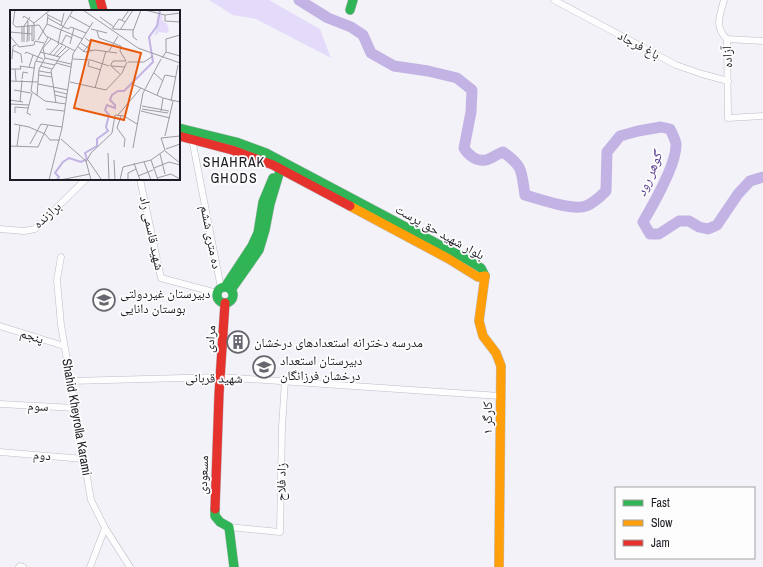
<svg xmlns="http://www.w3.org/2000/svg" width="763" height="567" viewBox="0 0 763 567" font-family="'Archivo Narrow','Noto Naskh Arabic',sans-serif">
<rect width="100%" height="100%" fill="#f3f2f8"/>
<!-- green -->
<path fill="#e4dbfb" d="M209 0H269L320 29 331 58 256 19 233 15Z"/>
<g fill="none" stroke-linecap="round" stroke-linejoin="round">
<!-- river -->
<path stroke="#c2b3e4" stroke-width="11" d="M299 0 328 18 351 27 363 35 371 53 394 66 428 71 457 78 472 90 471 112 464 148C468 155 477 162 486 160 491 159 497 154 503 152 524 167 521 171 525 195 538 199 574 211 586 206 594 203 600 197 606 191L607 152 620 136 638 131 661 127 670 129C672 133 675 139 676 144 677 163 653 205 643 222L650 234H659L679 221H689L699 227 708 229 717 225 738 194 750 181 763 177"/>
<!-- street casing -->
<g stroke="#bebdc4" stroke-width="7">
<g id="street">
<path d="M554 0 676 65 702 74 728 81"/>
<path d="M724 0C720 15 714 27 727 39L728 118 763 116"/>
<path d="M727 39 763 41"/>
<path d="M192 139 221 288"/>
<path d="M140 179 161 278 217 293"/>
<path d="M0 229 24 231 35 229 86 179"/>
<path d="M61 257 57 280 61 325 91 500 105 528 130 567"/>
<path d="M0 326 64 346"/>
<path d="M71 381 220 377 500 396"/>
<path d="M0 404 76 408"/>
<path d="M0 452 84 459"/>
<path d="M229 527 280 532 282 427 285 381"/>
<path d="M19 567 20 566 23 567"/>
<path d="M90 567 105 528"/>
</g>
</g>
<!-- fast casing -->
<g stroke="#bebdc4" stroke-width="10">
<g id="fast">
<path d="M93 0 96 11"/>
<path d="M350 10 353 0"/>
<path d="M179 128 236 142 266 153 466 259 481 268 485 276"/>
<path d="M225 287 252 246 258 233 263 202 273 178"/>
<circle cx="225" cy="295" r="8"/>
<path d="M231 290 259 250 265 230 270 204 282 164"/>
<path d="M215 509V516L220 522 229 527 234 567"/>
</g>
</g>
<!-- slow casing -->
<g stroke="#bebdc4" stroke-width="10">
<g id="slow">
<path d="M350 206 449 259 478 277 485 276"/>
<path d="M485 276 479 321 483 336 496 353 501 366 499 567"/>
</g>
</g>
<!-- jam casing -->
<g stroke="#bebdc4" stroke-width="10">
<g id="jam">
<path d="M100 0 103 11"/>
<path d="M179 136 232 150 273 165 350 206"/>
<path d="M215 509 219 394 225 303"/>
</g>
</g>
<!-- street -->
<use href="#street" stroke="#fdfdfe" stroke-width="6"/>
<!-- fast -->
<use href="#fast" stroke="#30b455" stroke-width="9"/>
<!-- slow -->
<use href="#slow" stroke="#ff9f0a" stroke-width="9"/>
<!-- jam -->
<use href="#jam" stroke="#e5322d" stroke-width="9"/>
</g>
<!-- icons -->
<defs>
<g id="school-ring" transform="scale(1.15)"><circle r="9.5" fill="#fdfdfd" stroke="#68666e" stroke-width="1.5"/><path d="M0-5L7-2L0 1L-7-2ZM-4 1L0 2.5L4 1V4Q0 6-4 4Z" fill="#68666e"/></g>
<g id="building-ring" transform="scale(1.15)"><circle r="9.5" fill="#fdfdfd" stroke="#68666e" stroke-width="1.5"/><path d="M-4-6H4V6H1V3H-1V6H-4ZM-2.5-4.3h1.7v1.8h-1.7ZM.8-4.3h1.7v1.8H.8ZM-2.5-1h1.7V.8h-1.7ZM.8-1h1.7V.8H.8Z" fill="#68666e"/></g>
</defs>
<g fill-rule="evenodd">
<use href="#school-ring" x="104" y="300"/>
<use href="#building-ring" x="238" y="342"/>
<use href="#school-ring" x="264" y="367"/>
</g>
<g text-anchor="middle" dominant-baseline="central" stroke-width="3.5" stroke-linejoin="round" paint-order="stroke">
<!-- street labels -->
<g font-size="13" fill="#1d1b23" stroke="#fdfdfd">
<text transform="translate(639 45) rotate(28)">باغ فرجاد</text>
<text transform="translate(727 57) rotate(-92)">آزاده</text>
<text transform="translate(47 215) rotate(-42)">برازنده</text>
<text transform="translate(440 232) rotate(29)">بلوار شهید حق پرست</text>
<text transform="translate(152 233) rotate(78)">شهید قاسمی راد</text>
<text transform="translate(211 237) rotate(79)">ده متری ششم</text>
<text transform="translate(32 336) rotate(17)">پنجم</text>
<text transform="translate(210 339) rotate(-86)">مرادی</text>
<text transform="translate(214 378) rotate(1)">شهید قربانی</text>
<text transform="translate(38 406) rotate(3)">سوم</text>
<text transform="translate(77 417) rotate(80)">Shahid Kheyrolla Karami</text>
<text transform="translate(487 418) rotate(-90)">کارگر ۱</text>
<text transform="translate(42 455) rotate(5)">دوم</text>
<text transform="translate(203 475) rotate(-88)">مسعودی</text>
<text transform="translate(281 482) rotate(-89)">زاد فلاح</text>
</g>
<!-- poi labels -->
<g font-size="13" fill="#1d1b23" stroke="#fdfdfd" text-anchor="start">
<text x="120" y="293">دبیرستان غیردولتی<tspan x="120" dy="15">بوستان دانایی</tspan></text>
<text x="254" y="342">مدرسه دخترانه استعدادهای درخشان</text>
<text x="280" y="360">دبیرستان استعداد<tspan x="280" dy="15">درخشان فرزانگان</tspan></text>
</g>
<!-- neighbourhood labels -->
<g font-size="14" letter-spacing="1" fill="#1d1b23" stroke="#fdfdfd">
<text x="234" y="162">SHAHRAK<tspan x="234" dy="16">GHODS</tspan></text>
</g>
<!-- water labels -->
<g font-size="14" font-style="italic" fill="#5e4191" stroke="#fdfdfd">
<text transform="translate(649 174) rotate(-67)">گوهر رود</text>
</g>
</g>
<!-- overview -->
<g transform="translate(10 10)">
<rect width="170" height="170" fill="#f3f2f8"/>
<path d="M150 5H153L152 10 157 14 159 20 157 23 149 22 144 27Z" fill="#e4dbfb"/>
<path fill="none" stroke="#c2b3e4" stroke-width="2" d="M47 170 49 167 45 163 53 152 59 148 71 152 77 149 75 143 87 136V129L98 121 96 117 99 105 95 100 97 95 105 98V95L100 90 102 85 108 81H114L143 52 139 27 147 16 150 0"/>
<path fill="none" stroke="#9d9ca3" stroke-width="1" d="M5 0 3 14 6 17M73 0 128 38 170 53M135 0 155 5 170 3M38 5 52 12M155 5V11L170 12M60 6 80 17M90 7 104 17M13 8 14 6 24 13M38 8 54 17M112 10 119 0M23 14 40 0M37 14 73 29M19 15V31M22 15V31L24 30V14M51 16 54 3M6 17 29 15 36 26 65 41M54 17 58 19 61 17 76 23M81 19 97 23M102 19 109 9 115 12M103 19 123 20M110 20 123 0M87 21 89 28 111 36 110 41 116 51M0 22 22 24M0 26 9 37 24 35 25 31 34 33M28 30 37 14 38 5 36 3M127 30 123 27V21L131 0M12 32V16M14 32V16L20 7M17 32 18 11M71 33 82 41M48 34 51 20 63 0M60 34 64 18M51 35 56 25 62 28M68 37 75 42 85 40 107 43M2 40 11 44 12 53M99 41 108 26M30 42 50 47M73 42 81 32 75 28M156 42 170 46M15 44 16 42 33 49M39 45 49 34M43 46 52 36M46 47 56 37M35 48 33 38 41 29M152 48 156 42V29L170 25M2 49 3 36 6 35M63 49 81 50 99 56M26 51 45 55M79 51 78 56 91 60M118 52H134L143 46M46 53 61 57M30 56 42 59M100 56 103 51H116M101 56 115 57M101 56 110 64M19 57 23 45M0 59H11L10 56 24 58M5 59 6 71M29 61 41 63M144 63 153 71M29 65 42 67M12 69 13 62 18 63M0 71 28 72M60 72 96 80M28 74 58 80M122 74 153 88 170 92M85 78 96 41M4 80 21 83M96 80 112 63 117 52M21 81 25 53 38 27M21 81 35 91 56 94M44 81 57 84M45 85 57 88M147 85 155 65 166 67M27 86 29 59 35 48 61 54M0 90 13 92M161 91 168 55M10 92 12 70M46 93 41 61 50 47 59 39M0 94 19 95M132 96 159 101M36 99 54 101M132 99 158 103M131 101 160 108M151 101 153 88M5 103V97L18 98M21 105 17 103 22 83M108 105 131 78M111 106 107 118 115 129 114 137M4 114 19 117 35 124 40 130H50M155 126 163 91M51 129 76 151 81 170M20 134 31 114 52 117M0 136 28 137 38 115M7 136 10 115M123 138 133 83 151 49M156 139 170 134M155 140 151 128 170 126M155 141 170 153M98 143 99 170M150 144 155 164M78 150 91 169M104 150 105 170M141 150 148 170M76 152 81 143 102 123 105 105 114 106 127 114M134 152 141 170M124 153 130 170M144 158 159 152 170 155M128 166 143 160M147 168 161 164 170 169M39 170 52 118 63 44 83 12M50 170 80 164M110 170 113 157 141 150 155 140M118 170V163L126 159"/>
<path fill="#e8590c" fill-opacity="0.15" stroke="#e8590c" stroke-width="2" d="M81 30 131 43 114 110 64 98Z"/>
<rect width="170" height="170" fill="none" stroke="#1d1b23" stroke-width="2"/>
</g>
<!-- legend -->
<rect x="615" y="487" width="140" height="72" fill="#fdfdfd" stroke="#a3a3a6"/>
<rect x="623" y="500" width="20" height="6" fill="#30b455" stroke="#a3a3a6"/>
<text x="651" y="507" font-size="12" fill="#1d1b23">Fast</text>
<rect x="623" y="520" width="20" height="6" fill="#ff9f0a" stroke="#a3a3a6"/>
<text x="651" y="527" font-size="12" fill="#1d1b23">Slow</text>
<rect x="623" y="540" width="20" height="6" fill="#e5322d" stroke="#a3a3a6"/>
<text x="651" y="547" font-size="12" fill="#1d1b23">Jam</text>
</svg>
